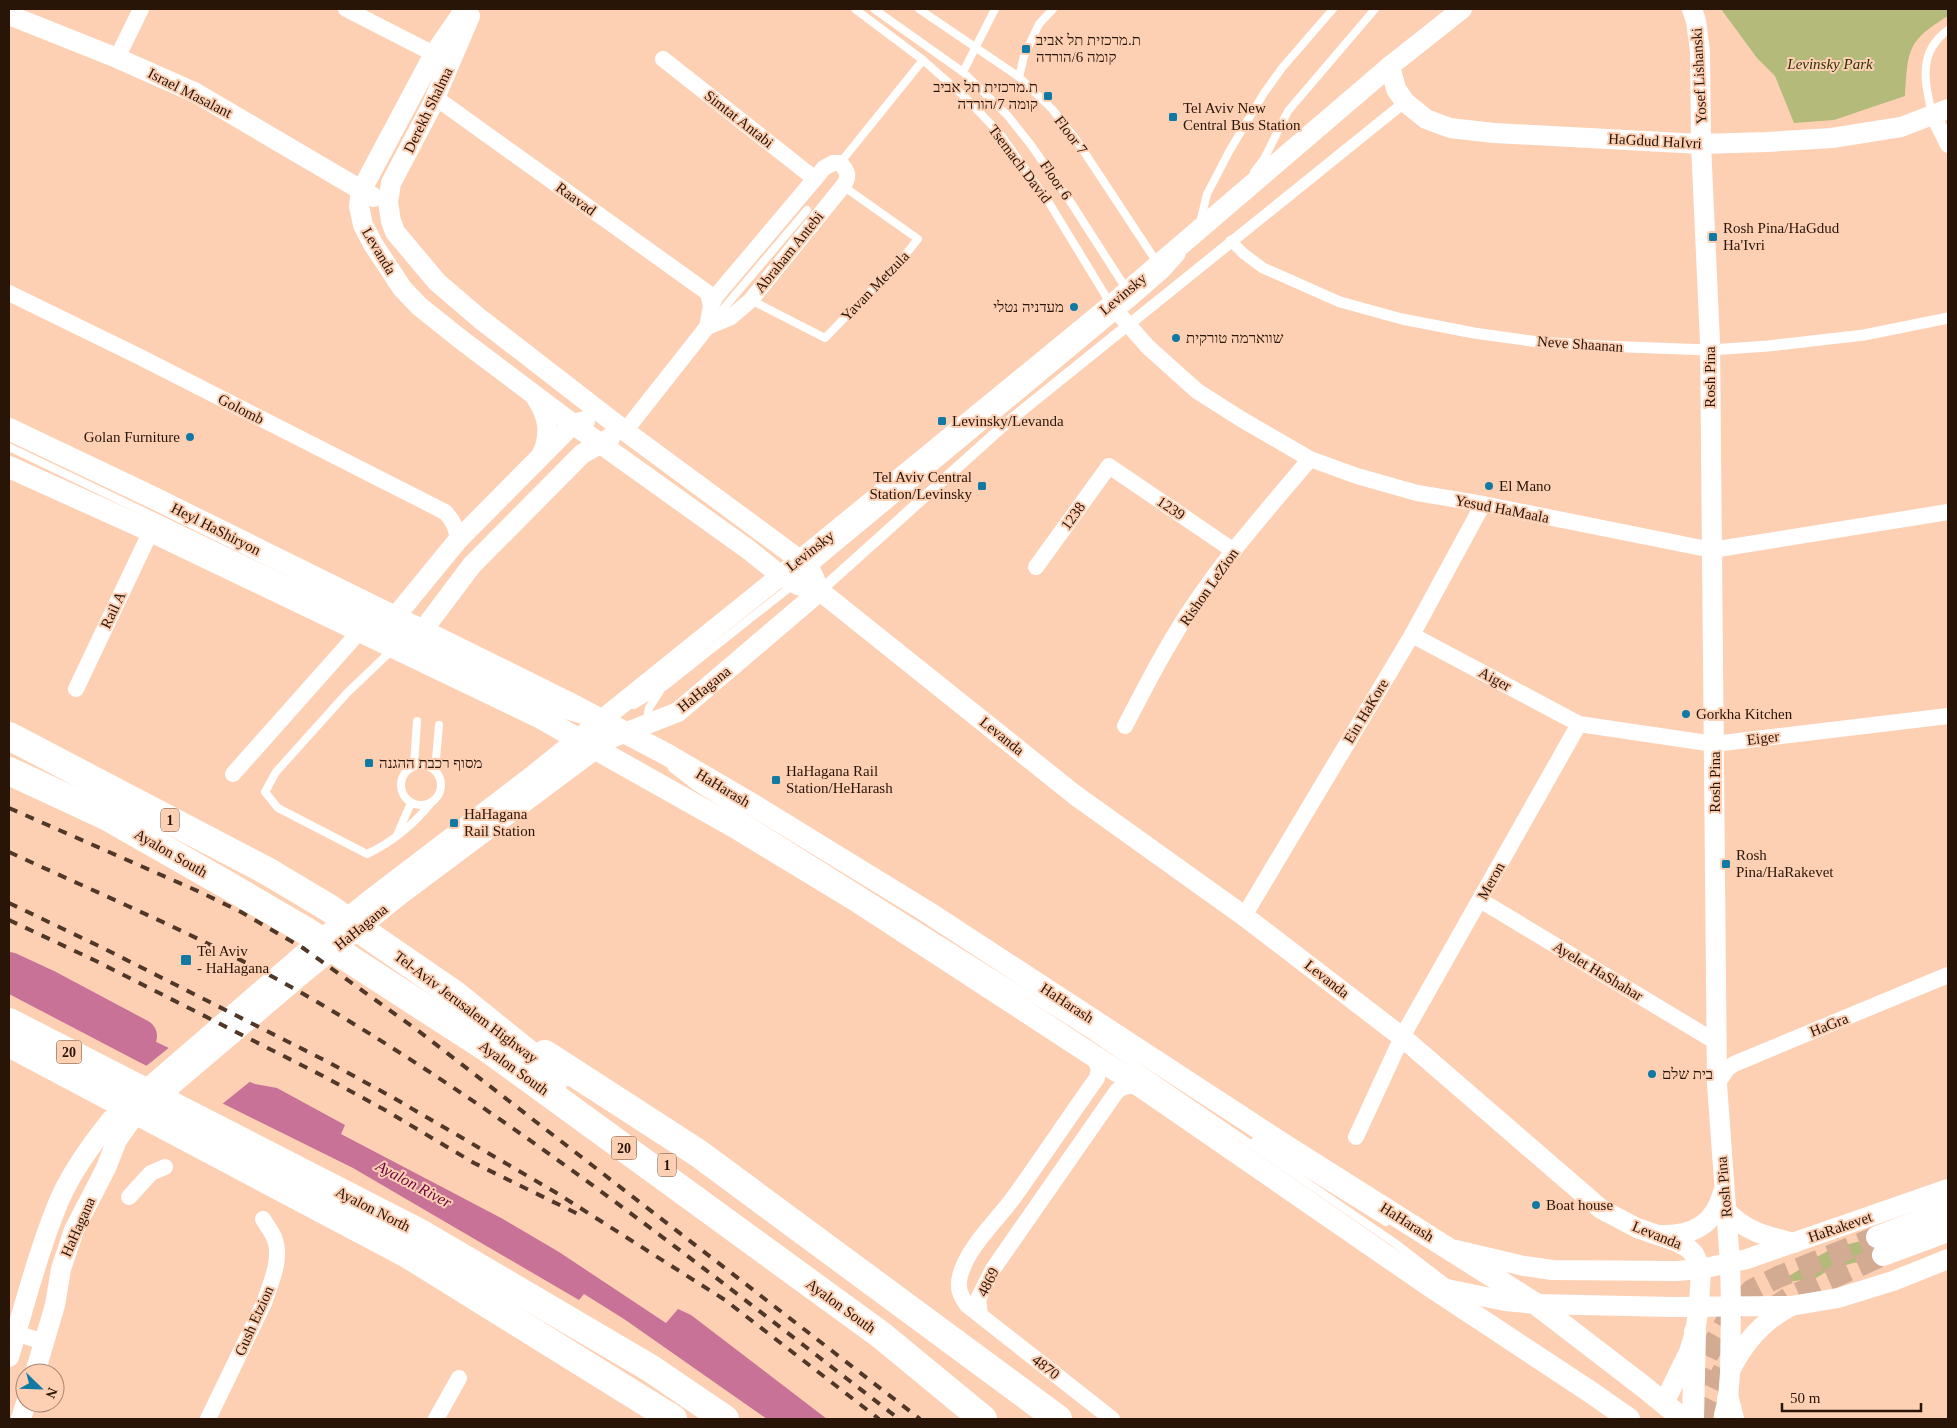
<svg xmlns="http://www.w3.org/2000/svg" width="1957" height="1428" viewBox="0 0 1957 1428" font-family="'Times New Roman','Noto Sans Hebrew',serif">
<rect width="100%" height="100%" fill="#fdd0b4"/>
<!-- green -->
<g fill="#b3ba7a">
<path d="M1721 9H1948V16C1907 41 1908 50 1905 96L1834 120 1794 123 1775 76 1757 58Z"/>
<path d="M1862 1241 1870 1261 1853 1263 1829 1270 1816 1278 1780 1283V1279C1798 1274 1808 1261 1824 1253 1835 1246 1849 1244 1862 1241Z"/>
</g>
<!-- water -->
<path fill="#c77296" d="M9 963 18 968 15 975 190 1058 255 1084 277 1088 345 1125 341 1134 503 1219 559 1252 666 1323 678 1309 691 1315 827 1419H767L624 1319 584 1294 579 1300 353 1168 139 1062 9 994Z"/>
<!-- pier -->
<path fill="#fdd0b4" d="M171 1046 191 1055 252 1080 221 1105 145 1067Z"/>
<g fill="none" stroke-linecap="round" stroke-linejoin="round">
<!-- river -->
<path stroke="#c77296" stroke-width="34" d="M9 969 48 987 140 1036"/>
<!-- secondary-tunnel -->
<g stroke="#d3ab92" stroke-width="22" stroke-dasharray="22 11" stroke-linecap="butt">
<path d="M1770 1310 1790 1297 1883 1255"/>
<path d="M1693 1386 1708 1354 1733 1310 1752 1290 1778 1277 1877 1237"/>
<path d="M1700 1419 1724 1369 1735 1352"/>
</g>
<!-- service -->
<g stroke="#fff" stroke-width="8">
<path d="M855 9 923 60 966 98 1001 135 1048 201 1110 303"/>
<path d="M874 9 963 72 1008 116 1031 145 1068 198 1127 290"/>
<path d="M919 9 1019 77 1052 109 1075 138 1158 264"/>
<path d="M963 72 995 9"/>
<path d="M1019 77 1024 56 1039 24 1053 9"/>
<path d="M1932 114C1925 82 1917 53 1948 30"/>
<path d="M840 163 923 60"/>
<path d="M1254 172 1264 159 1288 111 1375 9"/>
<path d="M1200 223 1207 194 1230 150 1264 93 1282 68 1333 9"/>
<path d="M751 300 825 338 901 260 918 239 843 186"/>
<path d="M713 321 807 210"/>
<path d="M9 447 393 631"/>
<path d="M810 570 1134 301 1165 274 1181 256"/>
<path d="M412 640 565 715 582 720"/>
<path d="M392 650 347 693 276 772 265 792 278 808 367 854C393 842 413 825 431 803"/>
<path d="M634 705 665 686 794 584"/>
<path d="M646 723 649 708 660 691"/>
<circle cx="421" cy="785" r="20"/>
<path d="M414 766 417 721"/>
<path d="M672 768 695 786 1088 1033 1395 1243 1447 1283"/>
<path d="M435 770 439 725"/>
<path d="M397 835 411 803"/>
<path d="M1255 1141 1386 1222"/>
</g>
<!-- pedestrian -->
<g stroke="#fff" stroke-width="11">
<path d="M1231 241 1243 253 1263 268 1340 302 1402 319 1474 333 1538 342 1600 346 1710 350 1768 346 1864 335 1948 318"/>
<path d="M820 591 1008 422 1405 102"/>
</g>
<!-- minor -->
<g stroke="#fff" stroke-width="16">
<path d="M346 9 434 54"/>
<path d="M117 58 141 9"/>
<path d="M663 59 815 179"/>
<path d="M432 105 443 103 708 293 711 306"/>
<path d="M1933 115 1948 145"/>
<path d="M9 293 138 356 445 512C454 521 456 528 458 540"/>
<path d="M1111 305 1148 347 1197 391 1241 419 1310 459 1357 476 1417 493 1483 504 1712 550 1948 512"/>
<path d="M625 431 707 327 711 306 716 296 824 168 833 163H840C848 171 850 177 843 186L751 300 731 317 707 327"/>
<path d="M1036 567 1109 466 1234 551"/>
<path d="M1412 635 1579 724 1714 744 1948 716"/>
<path d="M76 689 151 531"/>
<path d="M1125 726C1146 686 1166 646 1191 609 1226 556 1269 508 1310 459"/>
<path d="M233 774 360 631"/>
<path d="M1480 900 1716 1042"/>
<path d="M1244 916 1412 635 1483 504"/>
<path d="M1093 1055 1099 1069 1097 1078C1069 1117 1042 1158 1014 1197 996 1222 968 1246 960 1276 957 1288 960 1295 967 1305L1112 1419"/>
<path d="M1717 1084 1727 1069 1734 1064 1948 975"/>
<path d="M1356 1137 1402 1037 1579 724"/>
<path d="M129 1197 151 1173 165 1167"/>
<path d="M980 1315 978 1299 993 1269 1117 1091C1125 1085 1132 1085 1142 1087"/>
<path d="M9 1331 44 1342"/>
<path d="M208 1419 264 1303C270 1285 282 1259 275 1240 273 1233 267 1226 263 1219"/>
<path d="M436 1419 459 1378"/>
</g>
<!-- tertiary -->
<g stroke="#fff" stroke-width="20">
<path d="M465 9 434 54 361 191 359 206 363 225 373 244 402 288 419 306 459 338 573 424 749 550 780 575 798 585 820 591 1075 795 1244 916 1402 1037 1601 1209 1637 1228 1675 1241 1687 1247 1694 1254 1701 1269 1699 1306 1695 1332 1689 1352 1664 1403"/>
<path d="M1692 9 1696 21 1700 51 1701 144 1710 342 1717 1084 1730 1263 1731 1305 1730 1373 1728 1399 1724 1415"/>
<path d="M9 15 117 58 196 93 373 197"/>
<path d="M470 16 432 105 391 183 388 202 391 221 395 232 437 282 479 318 625 431 800 560 812 573 820 591"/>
<path d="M1390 66 1396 89 1405 102 1426 119 1450 128 1494 133 1701 144 1767 142 1832 138 1901 127 1948 109"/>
<path d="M536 398C548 415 551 435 542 454"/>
<path d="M395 647V617L458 540 561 436 573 424 585 421"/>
<path d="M395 647 423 630 472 565 582 454 610 438"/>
<path d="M1726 1210C1743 1231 1769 1237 1794 1243"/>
<path d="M1661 1235C1693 1236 1715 1224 1723 1192"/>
<path d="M1456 1250 1524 1266 1552 1270 1676 1271 1701 1269 1747 1259 1948 1189"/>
<path d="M1432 1286 1505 1301 1536 1304 1673 1307 1791 1306 1838 1298 1893 1281 1948 1259"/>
<path d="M9 1357C24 1308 36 1258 55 1211 67 1178 89 1148 111 1120L302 955 367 902 532 776 800 560 1111 305 1390 66 1462 9"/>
<path d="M1731 1369C1745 1341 1764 1320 1791 1306"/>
<path d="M35 1373 55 1305 61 1269 74 1230 106 1168 117 1140 132 1119 305 972 400 895 609 739 678 712 820 591"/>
<path d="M21 1419 26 1403"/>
</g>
<!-- secondary -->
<g stroke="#fff" stroke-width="22">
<path d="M9 429 154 498 567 702 666 754 755 806 926 911 1286 1146 1536 1304 1644 1387 1683 1419"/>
<path d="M9 467 151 531 539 717 738 829 855 900 1143 1088 1430 1286 1592 1393 1629 1419"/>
<path d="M1877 1237 1948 1210"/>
<path d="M1883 1255 1948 1231"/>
<path d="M1728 1399 1733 1419"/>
<path d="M1693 1419 1695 1332"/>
</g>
<!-- motorway -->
<g stroke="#fff" stroke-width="28">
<path d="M9 736 267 871 329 908 454 994 557 1077"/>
<path d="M9 771 108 817 229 886 306 931 487 1048 881 1335 983 1419"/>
<path d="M9 1022 422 1234 650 1368 725 1419"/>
<path d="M9 1043 409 1255 673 1419"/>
<path d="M545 1054 698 1153 1058 1419"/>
</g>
<!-- rail -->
<g stroke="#503728" stroke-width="4" stroke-dasharray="9 9" stroke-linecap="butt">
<path d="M9 808 200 892 241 912 303 948 416 1029 920 1419"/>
<path d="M9 852C115 901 224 946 324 1006 528 1127 712 1275 899 1419"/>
<path d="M9 903 103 948 330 1063 392 1097 555 1192 725 1300 879 1419"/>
<path d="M9 920 96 961 323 1076 385 1110 474 1163 578 1214"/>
</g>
</g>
<!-- markers -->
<g fill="#1179a4" stroke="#fdd0b4" stroke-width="2">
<rect x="1021" y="44" width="10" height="10" rx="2.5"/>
<rect x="1043" y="91" width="10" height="10" rx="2.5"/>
<rect x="1168" y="112" width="10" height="10" rx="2.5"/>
<rect x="1708" y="232" width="10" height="10" rx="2.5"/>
<circle cx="1074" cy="307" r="5"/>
<circle cx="1176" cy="338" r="5"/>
<rect x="937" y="416" width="10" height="10" rx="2.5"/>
<circle cx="190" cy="437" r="5"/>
<rect x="977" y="481" width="10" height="10" rx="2.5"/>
<circle cx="1489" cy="486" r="5"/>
<circle cx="1686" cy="714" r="5"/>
<rect x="364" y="758" width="10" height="10" rx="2.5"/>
<rect x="771" y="775" width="10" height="10" rx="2.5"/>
<rect x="449" y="818" width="10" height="10" rx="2.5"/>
<rect x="1721" y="859" width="10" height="10" rx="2.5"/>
<rect x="180" y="954" width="12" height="12" rx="2.5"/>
<circle cx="1652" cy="1074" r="5"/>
<circle cx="1536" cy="1205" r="5"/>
</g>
<g text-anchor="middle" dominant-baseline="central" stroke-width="4" stroke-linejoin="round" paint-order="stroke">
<!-- shield labels -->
<g fill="#fdd0b4" stroke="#694d3c" stroke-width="1">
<rect x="161" y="808.5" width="18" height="23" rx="4"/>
<rect x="56.5" y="1040.5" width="25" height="23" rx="4"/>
<rect x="611.5" y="1136.5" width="25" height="23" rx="4"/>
<rect x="658" y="1153.5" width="18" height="23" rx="4"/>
</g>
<g font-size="14" font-weight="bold" fill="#291508">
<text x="170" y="820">1</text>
<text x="69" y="1052">20</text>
<text x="624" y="1148">20</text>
<text x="667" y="1165">1</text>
</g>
<!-- poi labels -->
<g font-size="15" fill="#291508" stroke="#fdd0b4" text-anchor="start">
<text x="1036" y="40">ת.מרכזית תל אביב<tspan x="1036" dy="17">קומה 6/הורדה</tspan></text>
<text x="1038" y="87" text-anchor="end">ת.מרכזית תל אביב<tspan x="1038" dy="17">קומה 7/הורדה</tspan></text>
<text x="1183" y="108">Tel Aviv New<tspan x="1183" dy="17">Central Bus Station</tspan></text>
<text x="1723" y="228">Rosh Pina/HaGdud<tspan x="1723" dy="17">Ha'Ivri</tspan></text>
<text x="1064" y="307" text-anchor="end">מעדניה נטלי</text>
<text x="1186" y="338">שווארמה טורקית</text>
<text x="952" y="421">Levinsky/Levanda</text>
<text x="180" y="437" text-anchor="end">Golan Furniture</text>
<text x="972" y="477" text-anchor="end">Tel Aviv Central<tspan x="972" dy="17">Station/Levinsky</tspan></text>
<text x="1499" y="486">El Mano</text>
<text x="1696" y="714">Gorkha Kitchen</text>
<text x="379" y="763">מסוף רכבת ההגנה</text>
<text x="786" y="771">HaHagana Rail<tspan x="786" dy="17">Station/HeHarash</tspan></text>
<text x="464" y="814">HaHagana<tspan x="464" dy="17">Rail Station</tspan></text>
<text x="1736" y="855">Rosh<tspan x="1736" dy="17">Pina/HaRakevet</tspan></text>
<text x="197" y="951">Tel Aviv<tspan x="197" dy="17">- HaHagana</tspan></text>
<text x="1662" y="1074">בית שלם</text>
<text x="1546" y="1205">Boat house</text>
</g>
<!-- park labels -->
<g font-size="15" font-style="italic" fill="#2e3109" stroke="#fdd0b4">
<text x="1830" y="64">Levinsky Park</text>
</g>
<!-- street labels -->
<g font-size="15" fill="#291508" stroke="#fdd0b4">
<text transform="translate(1699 76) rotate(-93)">Yosef Lishanski</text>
<text transform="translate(190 93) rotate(27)">Israel Masalant</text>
<text transform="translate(428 110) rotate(-64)">Derekh Shalma</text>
<text transform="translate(739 119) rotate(38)">Simtat Antabi</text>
<text transform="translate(1071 135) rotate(53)">Floor 7</text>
<text transform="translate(1655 141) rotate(3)">HaGdud HaIvri</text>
<text transform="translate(1020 164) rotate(53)">Tsemach David</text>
<text transform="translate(1056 180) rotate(56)">Floor 6</text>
<text transform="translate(576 199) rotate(36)">Raavad</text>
<text transform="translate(379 251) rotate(59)">Levanda</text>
<text transform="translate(789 252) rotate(-51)">Abraham Antebi</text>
<text transform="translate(875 286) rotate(-46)">Yavan Metzula</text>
<text transform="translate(1123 294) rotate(-40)">Levinsky</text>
<text transform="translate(1580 344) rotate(4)">Neve Shaanan</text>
<text transform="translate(1710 377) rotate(-90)">Rosh Pina</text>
<text transform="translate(241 409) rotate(27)">Golomb</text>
<text transform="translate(1171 508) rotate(34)">1239</text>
<text transform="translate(1502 509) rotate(11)">Yesud HaMaala</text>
<text transform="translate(1073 516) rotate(-54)">1238</text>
<text transform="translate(216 529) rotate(27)">Heyl HaShiryon</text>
<text transform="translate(810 551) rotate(-38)">Levinsky</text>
<text transform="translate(1209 587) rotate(-55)">Rishon LeZion</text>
<text transform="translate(113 610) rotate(-65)">Rail A</text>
<text transform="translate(1495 679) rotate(28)">Aiger</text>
<text transform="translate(704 689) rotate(-39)">HaHagana</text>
<text transform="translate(1366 711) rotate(-59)">Ein HaKore</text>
<text transform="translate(1002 736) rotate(39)">Levanda</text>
<text transform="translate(1763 738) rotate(-7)">Eiger</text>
<text transform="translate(1715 782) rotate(-90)">Rosh Pina</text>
<text transform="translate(723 788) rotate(31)">HaHarash</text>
<text transform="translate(171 853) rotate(30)">Ayalon South</text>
<text transform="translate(1491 881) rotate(-61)">Meron</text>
<text transform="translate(361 927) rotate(-39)">HaHagana</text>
<text transform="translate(1598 971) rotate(31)">Ayelet HaShahar</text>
<text transform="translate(1327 979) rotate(38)">Levanda</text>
<text transform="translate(1067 1003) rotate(33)">HaHarash</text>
<text transform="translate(466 1007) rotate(37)">Tel-Aviv Jerusalem Highway</text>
<text transform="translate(1829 1025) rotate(-22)">HaGra</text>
<text transform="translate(514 1068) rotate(36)">Ayalon South</text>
<text transform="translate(1724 1187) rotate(-95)">Rosh Pina</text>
<text transform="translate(373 1209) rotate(27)">Ayalon North</text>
<text transform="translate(1407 1222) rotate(32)">HaHarash</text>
<text transform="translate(78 1227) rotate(-66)">HaHagana</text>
<text transform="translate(1840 1227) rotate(-19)">HaRakevet</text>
<text transform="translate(1657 1235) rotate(22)">Levanda</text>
<text transform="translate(988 1282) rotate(-63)">4869</text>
<text transform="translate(841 1306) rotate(36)">Ayalon South</text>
<text transform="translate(254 1321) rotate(-66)">Gush Etzion</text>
<text transform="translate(1046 1367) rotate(38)">4870</text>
</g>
<!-- water labels -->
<g font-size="16" font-style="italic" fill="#6d0040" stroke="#fdd0b4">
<text transform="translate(414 1184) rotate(28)">Ayalon River</text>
</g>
</g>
<!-- border -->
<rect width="1957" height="1428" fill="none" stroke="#291508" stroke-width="20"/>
<!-- north arrow -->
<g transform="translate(40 1388) rotate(113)"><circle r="24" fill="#fdd0b4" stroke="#a8856f"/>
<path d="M0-4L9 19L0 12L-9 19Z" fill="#1179a4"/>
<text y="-8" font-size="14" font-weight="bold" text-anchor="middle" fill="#291508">N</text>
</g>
<!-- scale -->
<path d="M1782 1403v8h139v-8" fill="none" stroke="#291508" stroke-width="2.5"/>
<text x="1790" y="1403" font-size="15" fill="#291508" stroke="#fdd0b4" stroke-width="4" paint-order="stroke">50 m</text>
</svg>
